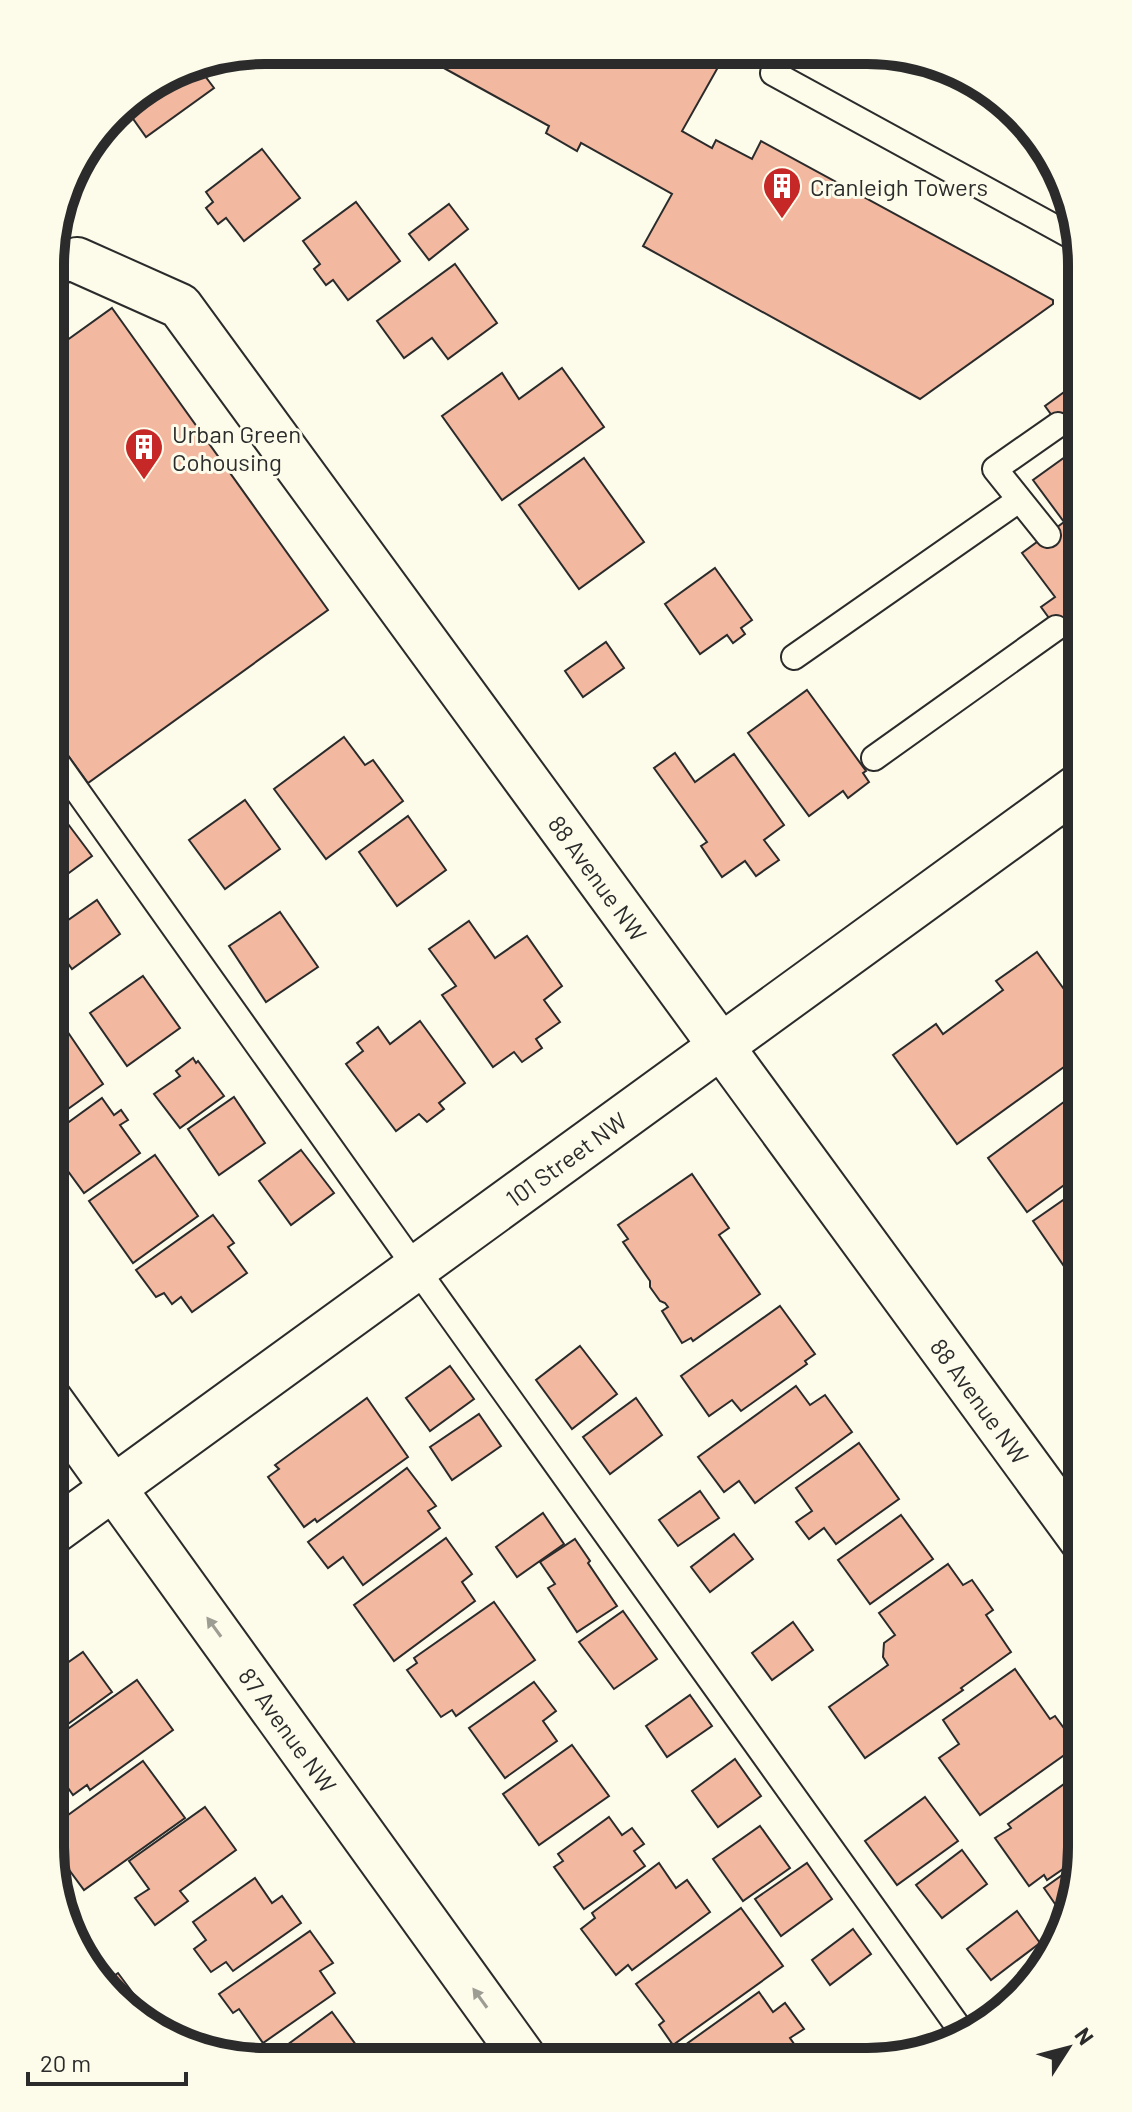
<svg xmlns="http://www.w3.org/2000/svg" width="1132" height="2112" viewBox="0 0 1132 2112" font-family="Barlow,sans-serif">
<rect width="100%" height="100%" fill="#fdfbea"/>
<!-- building -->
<g fill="#f2b8a0" stroke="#2b2b2b" stroke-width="2">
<path d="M413 51 726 53 682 131 712 148 716 140 752 159 761 141 1053 300V304L920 399 643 246 672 194 581 143 577 151 546 133 549 126Z"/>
<path d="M196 64 214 88 146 137 126 109 108 122 123 104 183 66Z"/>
<path d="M262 149 300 198 244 241 226 218 218 224 206 208 213 202 206 192Z"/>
<path d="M356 202 400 261 348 300 333 280 326 285 314 269 320 264 303 241Z"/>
<path d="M449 204 468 229 429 260 409 234Z"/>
<path d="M455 264 497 323 448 359 432 338 404 358 377 321Z"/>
<path d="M112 308 328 610 88 783 51 732 52 351Z"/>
<path d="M562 368 604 427 502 500 442 416 502 373 519 399Z"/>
<path d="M1082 379V645L1073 651 1041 607 1055 597 1022 553 1064 522 1033 480 1076 449 1045 406Z"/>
<path d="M584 458 644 542 579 589 519 505Z"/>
<path d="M715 568 752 620 741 628 745 634 733 643 727 635 700 654 665 604Z"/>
<path d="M606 642 624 668 583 697 565 671Z"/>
<path d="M807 690 866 771 863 773 869 782 848 798 843 791 809 816 748 733Z"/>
<path d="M344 737 365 765 373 760 403 801 326 859 274 789Z"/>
<path d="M675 753 695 782 734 754 784 825 764 840 779 860 756 876 745 861 722 877 701 846 707 842 654 768Z"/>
<path d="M245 800 280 849 225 889 189 840Z"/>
<path d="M408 816 446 870 397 906 359 852Z"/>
<path d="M68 824 92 856 51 886V837Z"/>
<path d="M97 900 120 934 72 969 51 940V932Z"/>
<path d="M280 912 318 967 266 1002 229 946Z"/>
<path d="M469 921 495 958 527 936 562 986 544 1000 560 1022 536 1039 542 1048 522 1062 514 1052 493 1067 442 995 456 986 429 949Z"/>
<path d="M1037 952 1082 1014V1054L957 1144 893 1055 936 1024 943 1034 1003 990 996 981Z"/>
<path d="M143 976 180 1028 127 1066 90 1013Z"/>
<path d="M51 991 66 1012 51 1023Z"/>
<path d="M420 1021 465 1083 439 1103 444 1109 427 1122 419 1114 396 1131 346 1064 363 1051 357 1043 378 1027 390 1044Z"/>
<path d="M63 1025 103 1084 51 1121V1033Z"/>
<path d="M193 1058 196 1063 198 1061 224 1096 180 1128 154 1094 180 1076 176 1071Z"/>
<path d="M1076 1093 1082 1100V1172L1027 1212 988 1158Z"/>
<path d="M234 1097 265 1143 219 1175 188 1129Z"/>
<path d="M102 1098 114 1115 121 1110 128 1120 120 1125 140 1153 84 1193 51 1148V1135Z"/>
<path d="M301 1150 334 1193 291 1225 259 1181Z"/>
<path d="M155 1155 198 1216 133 1263 89 1201Z"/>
<path d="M692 1174 729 1228 719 1235 760 1294 693 1341 691 1338 682 1343 662 1311 668 1307 665 1303 660 1301 650 1287V1281L623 1242 628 1239 618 1225Z"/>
<path d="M1082 1187V1267L1070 1275 1033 1221Z"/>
<path d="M213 1215 234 1243 228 1247 247 1273 192 1312 181 1297 172 1304 164 1293 156 1297 136 1270Z"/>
<path d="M780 1306 815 1354 805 1361 807 1364 741 1411 732 1400 709 1416 681 1376Z"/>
<path d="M580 1346 617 1394 572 1429 536 1380Z"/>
<path d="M450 1366 474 1399 430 1431 406 1398Z"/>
<path d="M796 1386 810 1405 825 1395 852 1432 755 1503 739 1481 724 1492 698 1457Z"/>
<path d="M367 1398 408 1457 317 1522 315 1519 304 1527 268 1477 279 1469 275 1465Z"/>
<path d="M636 1398 662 1435 610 1474 583 1437Z"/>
<path d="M479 1414 501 1446 452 1480 430 1447Z"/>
<path d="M859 1443 899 1499 836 1544 824 1528 809 1539 796 1522 812 1511 796 1488Z"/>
<path d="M407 1468 436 1506 428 1511 440 1528 363 1585 343 1557 328 1568 308 1542Z"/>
<path d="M700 1491 719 1518 678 1546 659 1520Z"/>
<path d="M543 1513 564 1544 517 1577 496 1547Z"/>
<path d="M901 1515 933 1559 870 1604 838 1560Z"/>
<path d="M734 1534 753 1559 710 1592 691 1567Z"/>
<path d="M446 1538 472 1574 462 1582 475 1601 394 1661 354 1605Z"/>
<path d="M575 1539 590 1561 588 1563 617 1606 577 1632 548 1588 555 1584 540 1562Z"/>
<path d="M948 1564 963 1585 972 1580 993 1610 986 1615 1011 1652 961 1688 963 1690 865 1758 829 1707 888 1665 883 1657 884 1643 895 1635 879 1613Z"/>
<path d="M494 1602 535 1660 456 1716 452 1710 441 1717 407 1670 417 1663 414 1658Z"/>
<path d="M623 1611 657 1659 614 1689 579 1642Z"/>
<path d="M793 1622 813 1650 772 1680 752 1653Z"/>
<path d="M83 1652 112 1692 50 1737V1675Z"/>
<path d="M1015 1669 1050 1719 1055 1716 1077 1746 980 1815 939 1758 959 1744 943 1720Z"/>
<path d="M137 1680 173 1730 90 1790 87 1785 73 1795 66 1785 63 1788 50 1770V1737L57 1732 59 1735Z"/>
<path d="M534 1682 556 1711 543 1721 557 1741 505 1778 469 1728Z"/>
<path d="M690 1695 712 1726 667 1757 646 1726Z"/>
<path d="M572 1745 609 1796 539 1845 503 1794Z"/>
<path d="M735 1759 761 1796 718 1827 692 1791Z"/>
<path d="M143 1761 185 1818 84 1890 50 1844V1828Z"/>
<path d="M1078 1774 1082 1780V1856L1047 1880 1044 1875 1029 1886 995 1838 1011 1828 1008 1824Z"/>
<path d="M925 1797 958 1841 897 1885 865 1841Z"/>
<path d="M205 1807 236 1850 180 1891 188 1901 155 1925 135 1898 149 1889 129 1861Z"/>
<path d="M609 1817 622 1835 632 1828 644 1844 634 1851 645 1866 584 1909 554 1867 563 1861 558 1854Z"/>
<path d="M760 1826 790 1868 743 1901 713 1859Z"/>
<path d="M962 1850 987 1884 942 1918 916 1885Z"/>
<path d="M1082 1861V1862L1062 1914 1044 1888Z"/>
<path d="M659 1863 676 1888 687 1880 710 1912 632 1970 628 1965 616 1975 581 1929 595 1918 592 1913Z"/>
<path d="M807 1863 832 1899 781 1936 755 1899Z"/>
<path d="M255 1878 272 1903 282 1896 301 1923 233 1971 226 1962 211 1972 194 1949 206 1940 193 1922Z"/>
<path d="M741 1908 783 1966 673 2045 659 2025 664 2021 636 1984Z"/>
<path d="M1017 1911 1040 1943 991 1980 967 1949Z"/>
<path d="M853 1929 871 1954 830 1985 812 1960Z"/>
<path d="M310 1931 333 1963 320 1971 335 1993 263 2043 239 2009 233 2013 219 1994Z"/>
<path d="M118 1973 138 2000 125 2010 105 1982Z"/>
<path d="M759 1992 773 2012 785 2003 804 2029 790 2038 799 2051 785 2062 686 2061 678 2050Z"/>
<path d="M332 2012 367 2060H275L272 2056Z"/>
</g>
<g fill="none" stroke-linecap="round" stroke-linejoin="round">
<!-- lane casing -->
<g stroke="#2b2b2b" stroke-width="28">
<g id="lane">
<path d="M782 53 773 73 1071 236"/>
<path d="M52 279 77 260"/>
<path d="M1048 535 995 469 1058 425"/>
<path d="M794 657 1019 500"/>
<path d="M51 754 416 1268 962 2032"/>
<path d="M874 758 1056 628"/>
<path d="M1059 800 1082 831"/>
</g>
</g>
<!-- street casing -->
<g stroke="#2b2b2b" stroke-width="48">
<g id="street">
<path d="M77 260 180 306 1082 1540"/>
<path d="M50 1400 526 2061"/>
<path d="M50 1534 1082 784"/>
</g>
</g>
<!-- lane -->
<use href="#lane" stroke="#fdfbea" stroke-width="24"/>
<!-- street -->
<use href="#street" stroke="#fdfbea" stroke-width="44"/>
</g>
<!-- one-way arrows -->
<defs><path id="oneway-solid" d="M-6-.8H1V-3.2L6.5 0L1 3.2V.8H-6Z" transform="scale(2)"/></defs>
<g fill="#9e9d94">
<use href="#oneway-solid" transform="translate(214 1627) rotate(-126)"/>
<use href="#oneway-solid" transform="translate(480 1998) rotate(-126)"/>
</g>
<!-- icons -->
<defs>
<g id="building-pin" transform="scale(2)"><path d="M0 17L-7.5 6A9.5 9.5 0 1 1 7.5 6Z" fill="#c62828" stroke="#fdfbea"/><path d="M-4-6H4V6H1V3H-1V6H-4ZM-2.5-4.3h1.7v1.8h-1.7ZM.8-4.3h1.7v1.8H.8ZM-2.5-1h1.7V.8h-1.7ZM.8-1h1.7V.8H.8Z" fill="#fff"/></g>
</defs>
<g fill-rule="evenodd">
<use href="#building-pin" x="782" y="186"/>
<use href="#building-pin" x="144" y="447"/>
</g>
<g text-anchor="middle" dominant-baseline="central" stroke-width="6" stroke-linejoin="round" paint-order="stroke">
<!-- poi labels -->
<g font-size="24" fill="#2b2b2b" stroke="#fdfbea" text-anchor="start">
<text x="810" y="186">Cranleigh Towers</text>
<text x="172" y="433">Urban Green<tspan x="172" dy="28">Cohousing</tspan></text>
</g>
<!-- street labels -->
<g font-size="24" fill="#2b2b2b" stroke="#fdfbea">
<text transform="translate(598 878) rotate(54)">88 Avenue NW</text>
<text transform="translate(566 1159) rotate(-36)">101 Street NW</text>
<text transform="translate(980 1401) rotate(54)">88 Avenue NW</text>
<text transform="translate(288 1730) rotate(54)">87 Avenue NW</text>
</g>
</g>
<!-- crop -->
<path d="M0 0H1132V2112H0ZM265 64H867A201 201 0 0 1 1068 265V1847A201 201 0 0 1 867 2048H265A201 201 0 0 1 64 1847V265A201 201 0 0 1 265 64Z" fill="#fdfbea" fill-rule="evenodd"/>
<path fill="none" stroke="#2b2b2b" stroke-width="10" d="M265 64H867A201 201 0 0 1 1068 265V1847A201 201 0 0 1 867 2048H265A201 201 0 0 1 64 1847V265A201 201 0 0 1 265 64Z"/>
<!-- north arrow -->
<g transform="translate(1068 2048) rotate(54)" stroke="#fdfbea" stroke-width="6" paint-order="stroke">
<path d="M0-6L14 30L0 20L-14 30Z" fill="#2b2b2b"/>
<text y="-12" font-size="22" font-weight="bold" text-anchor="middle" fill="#2b2b2b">N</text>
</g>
<!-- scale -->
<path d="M28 2072v12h158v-12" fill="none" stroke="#2b2b2b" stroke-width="4"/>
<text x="40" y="2072" font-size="24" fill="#2b2b2b" stroke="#fdfbea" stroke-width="6" paint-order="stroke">20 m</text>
</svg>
